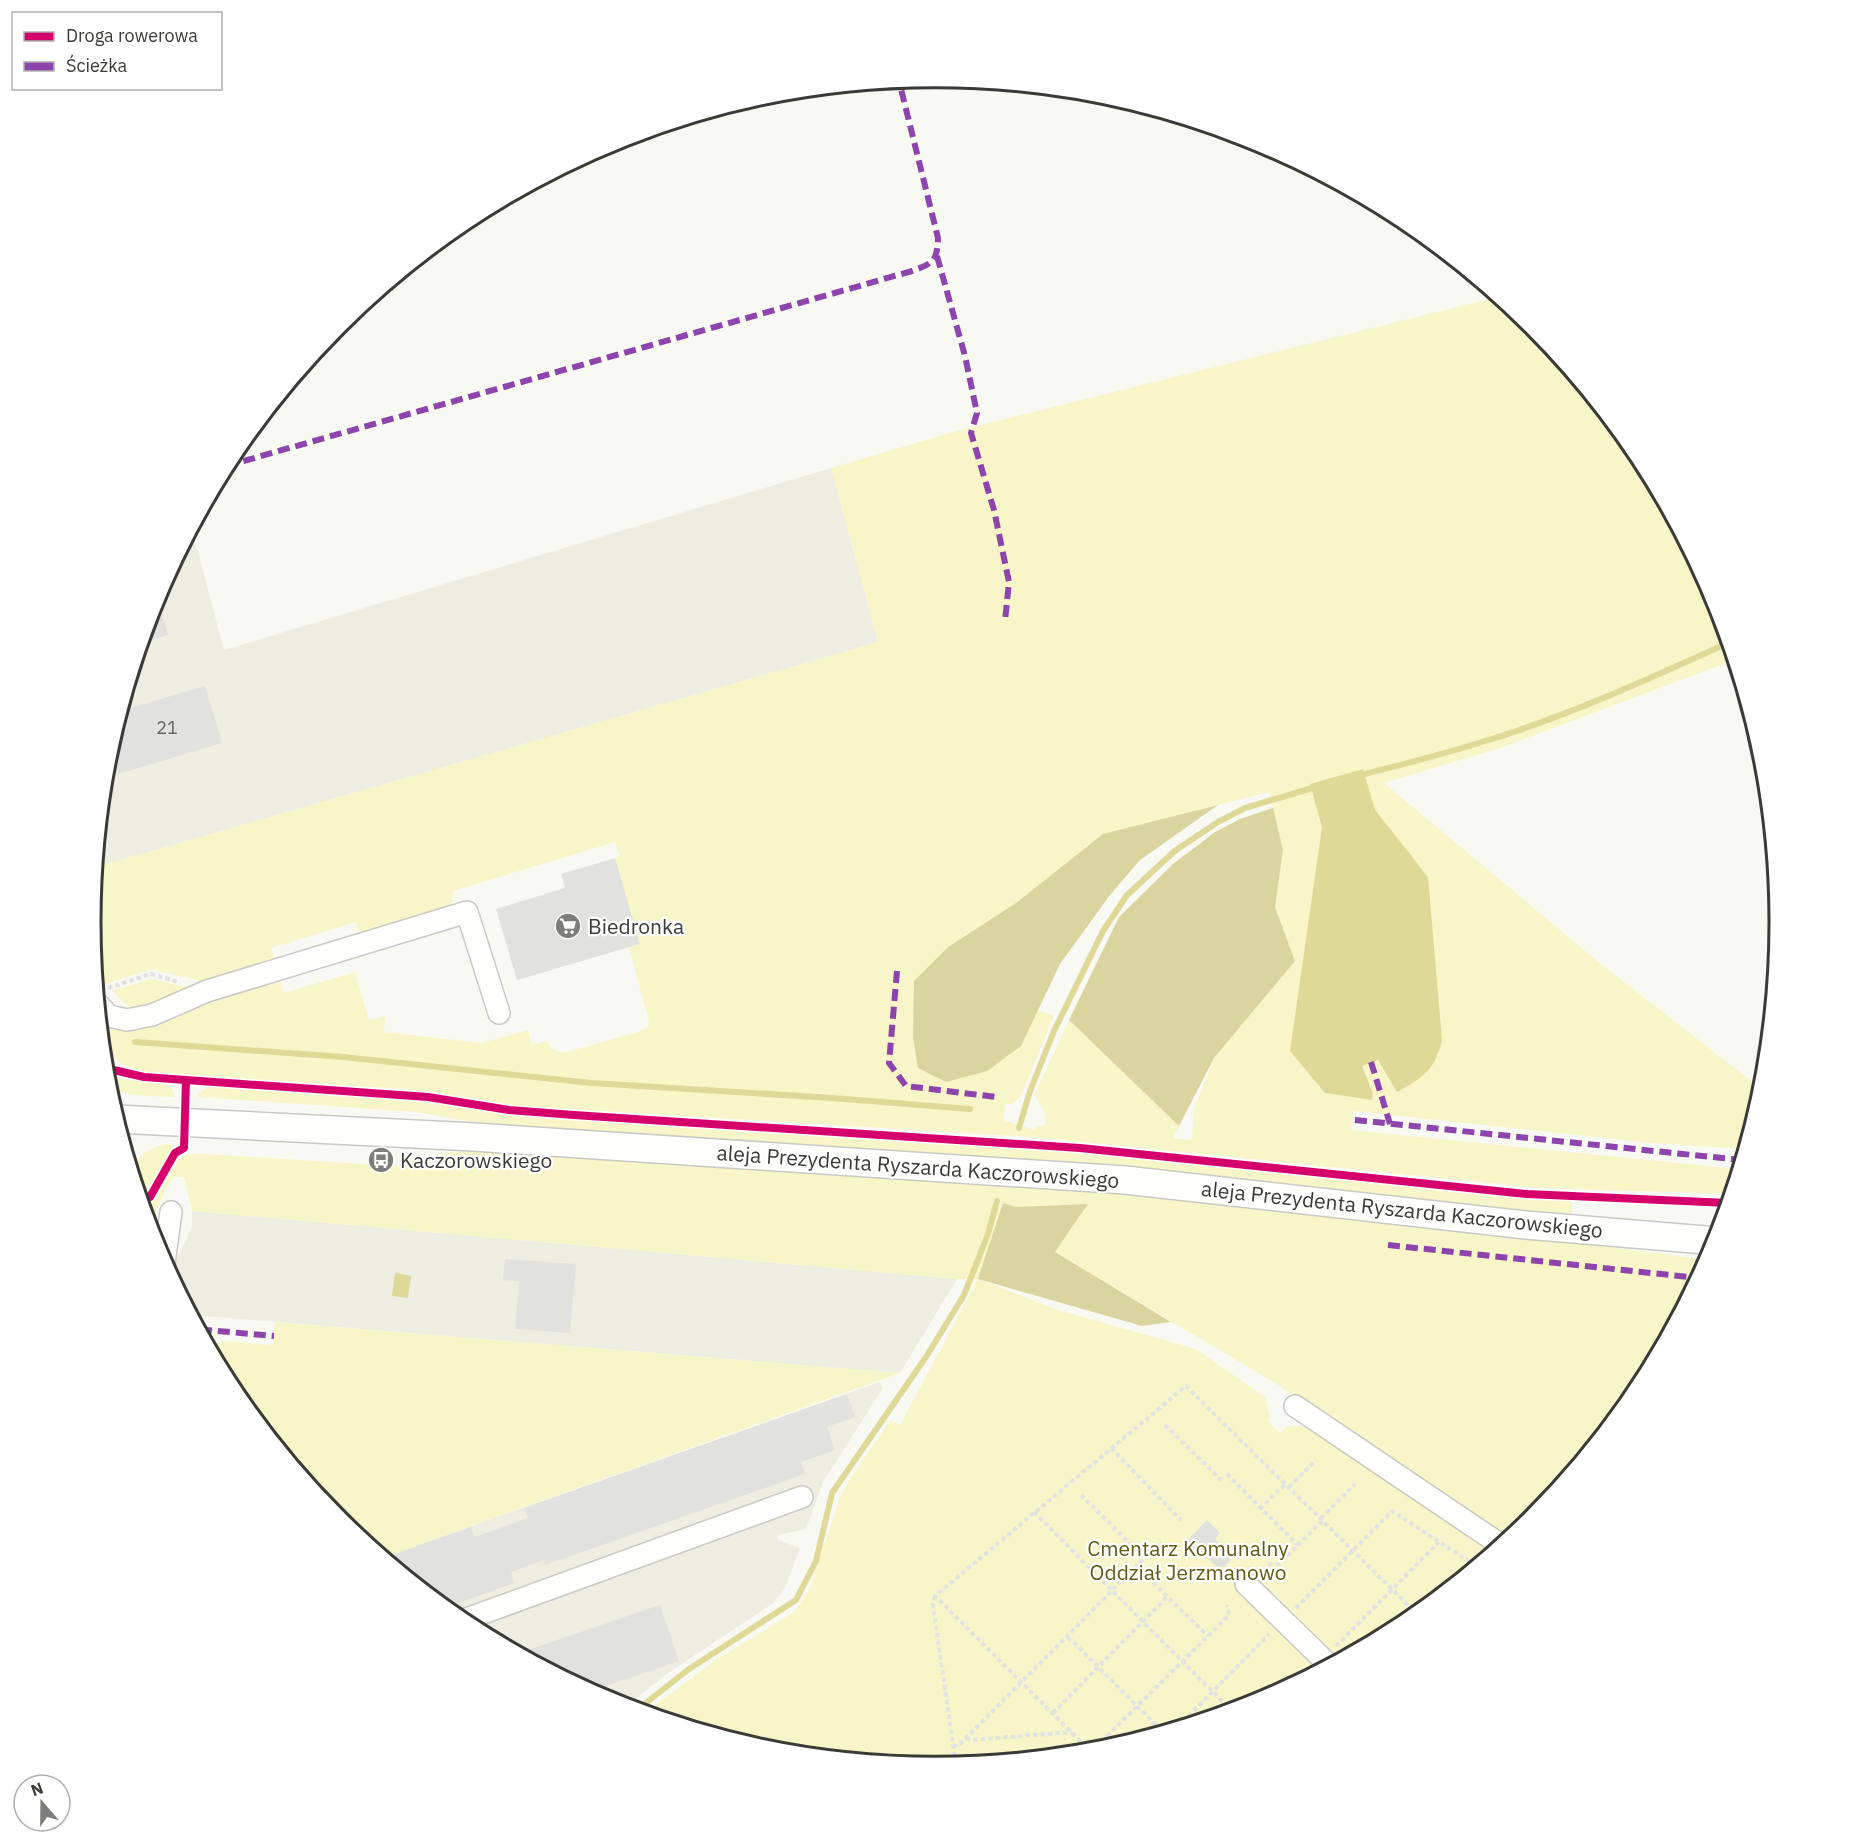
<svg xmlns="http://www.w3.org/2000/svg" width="1870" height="1845" viewBox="0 0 1870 1845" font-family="'IBM Plex Sans',sans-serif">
<rect width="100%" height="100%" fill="#f9f9f4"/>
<!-- built -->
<g fill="#eeede1">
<path d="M831 468 878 642 96 867 107 757 155 599 192 529 224 650Z"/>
<path d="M192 1211 474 1236 957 1279 900 1373 192 1315 178 1290 174 1265 192 1227Z"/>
<path d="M880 1382 883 1388 823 1482 806 1529 777 1535 778 1540 800 1548 784 1590 772 1604 665 1675 626 1707 611 1703 466 1624 384 1557Z"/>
</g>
<!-- green -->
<g fill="#f8f5c8" fill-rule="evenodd">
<path d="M1497 297 1532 326 1637 454 1715 600 1734 660 1500 748 1384 783 1602 965 1763 1090 1744 1149 1651 1143 1353 1111 1351 1130 1738 1169 1731 1194 1540 1188 1032 1137 518 1106 405 1089 163 1074C131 1071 104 1064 101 1027L107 1031 124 1028 148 1027 223 996 280 979 284 993 355 972 369 1020 385 1016 384 1032 482 1043 528 1030 532 1045 547 1041 551 1049 563 1053 641 1031 647 1027 649 1022 629 947 640 944 615 858 620 856 615 842 453 891 452 904 445 911 360 937 356 922 271 948 275 961 204 982 152 969 102 985 94 953 91 922 96 867 878 642 831 468 960 430ZM1269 792 1283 850 1275 907 1295 961 1214 1058 1194 1109 1192 1140 1173 1138 1179 1126 1069 1020 1035 1094C1038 1107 1050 1112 1044 1126H1037L1035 1130 1003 1120 1006 1104H1012L1021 1096 1054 1015 1037 1010 1021 1046 987 1071 948 947 1016 903 1103 834Z"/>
<path d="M151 979 187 987C174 994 146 1012 131 1007 124 1004 117 996 112 991Z"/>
<path d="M106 1077 162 1083 172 1088 175 1097C153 1096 125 1098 106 1084Z"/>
<path d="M208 1087 421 1100 526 1116 1009 1146 1132 1156 1471 1194 1572 1201V1214L1504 1210 489 1125 416 1112 198 1097 199 1093Z"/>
<path d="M166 1144 173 1145C170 1160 153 1188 139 1193 137 1187 134 1181 133 1174 131 1158 153 1146 166 1144Z"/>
<path d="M463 1151 1095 1191 1584 1244 1708 1260 1637 1392 1532 1520 1507 1541 1275 1383 1055 1252 1088 1204 1016 1207 1003 1203 979 1279 1055 1309 1196 1349 1265 1397 1270 1418 1267 1421 1280 1433 1287 1426H1308L1493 1552 1404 1625 1258 1703 1099 1751 935 1767 770 1751 645 1713 714 1661 794 1612 810 1588 840 1498 851 1477 891 1420 900 1425 978 1279H957L192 1211 184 1177H173L148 1224 145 1212 180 1157 193 1154H206L408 1167 410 1158Z"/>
<path d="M275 1322 900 1373 384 1557 338 1519 233 1391 209 1347 224 1341 273 1345Z"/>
</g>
<!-- forest -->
<g fill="#dad59f">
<path d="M1218 805 1140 860 1110 895 1060 964 1021 1046 987 1071 946 1082 918 1068 913 1037 914 981 948 947 1016 903 1103 834Z"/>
<path d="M1273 808 1283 850 1275 907 1295 961 1214 1058 1179 1126 1069 1020 1119 917 1173 864 1215 832 1240 819Z"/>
<path d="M1003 1203 1016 1207 1088 1204 1055 1252 1171 1322 1142 1326 978 1279Z"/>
</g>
<!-- water -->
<g fill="#ded996">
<path d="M1363 769 1375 810 1428 877 1442 1040C1435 1071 1422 1078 1397 1092L1378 1060 1362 1066 1373 1094 1372 1100 1325 1093 1290 1051 1322 827 1310 784Z"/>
<path d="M395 1273 411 1276 408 1298 392 1296Z"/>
</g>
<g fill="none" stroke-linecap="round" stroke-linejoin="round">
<!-- stream -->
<g stroke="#ded996" stroke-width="6">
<path d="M1358 776C1399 765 1441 755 1482 742 1566 717 1648 679 1728 643"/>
<path d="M135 1042 343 1057 592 1083 832 1098 970 1109"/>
<path d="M1019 1128 1030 1091 1054 1031 1103 931 1127 895 1176 850 1218 822 1245 808 1319 786"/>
<path d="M637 1710 689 1669 796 1600 816 1561 832 1493 926 1357 964 1295 988 1234 997 1201"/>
</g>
</g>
<!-- building -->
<g fill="#e1e1dd">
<path d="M156 596 168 635 142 643 155 599Z"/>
<path d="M205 686 222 743 118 774 110 746 121 711Z"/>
<path d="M615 858 640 944 517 980 496 909 565 888 561 874Z"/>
<path d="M505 1259 576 1264 570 1333 515 1329 519 1281 503 1280Z"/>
<path d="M847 1394 855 1417 827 1427 835 1450 801 1462 805 1474 545 1565 544 1560 511 1572 514 1583 445 1608 384 1558 471 1527 475 1537 528 1518 524 1508Z"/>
<path d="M1207 1520 1220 1533 1215 1539 1231 1555 1230 1561 1224 1567 1218 1568 1201 1552 1196 1557 1183 1545Z"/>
<path d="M660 1605 679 1661 591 1691 519 1653Z"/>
</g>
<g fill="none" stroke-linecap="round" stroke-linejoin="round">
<!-- minor casing -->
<g stroke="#c9c9c5" stroke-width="24">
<g id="minor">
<path d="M99 1005 109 1016 127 1020 152 1015 207 991 467 912 499 1013"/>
<path d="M164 1263 171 1212"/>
<path d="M1295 1406 1501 1545"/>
<path d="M1246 1584 1329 1665"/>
<path d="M461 1621 802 1497"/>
</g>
</g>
<!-- major casing -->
<g stroke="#c9c9c5" stroke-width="30">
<path id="major" d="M116 1119 474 1137 1125 1180 1526 1225 1717 1241"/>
</g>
<!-- path -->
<g stroke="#e2e2e1" stroke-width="4" stroke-dasharray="4.5 3" stroke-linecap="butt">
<path d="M108 988 151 974 178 982"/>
<path d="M1165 1425 1221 1480"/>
<path d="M1111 1448 1181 1520"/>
<path d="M1227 1474 1298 1545"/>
<path d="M1289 1487 1316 1460"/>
<path d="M1081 1495 1145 1558"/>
<path d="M1260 1509 1286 1483"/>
<path d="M1034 1512 1232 1711"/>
<path d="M1321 1518 1355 1484"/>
<path d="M1268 1564H1279L1323 1520"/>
<path d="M1137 1567 1208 1636"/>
<path d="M935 1596 933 1605 956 1765"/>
<path d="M1296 1608 1392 1511 1476 1566"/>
<path d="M1068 1637 1163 1732"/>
<path d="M1336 1646 1439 1542"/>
<path d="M1053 1713 1168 1596"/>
<path d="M1178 1727 1269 1634"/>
<path d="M966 1738 971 1740 1072 1732"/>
<path d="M953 1747 960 1744 1161 1541"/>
<path d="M1091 1752 935 1596 1186 1386 1417 1614"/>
<path d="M1091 1752 1229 1615 1227 1605"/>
</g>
<!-- minor -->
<use href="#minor" stroke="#fefefd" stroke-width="21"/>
<!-- major -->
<use href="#major" stroke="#fefefd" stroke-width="27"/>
<!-- quiet -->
<g stroke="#8e44ad" stroke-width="6" stroke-dasharray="12 6" stroke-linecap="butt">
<path d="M937 256 965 356 977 413 971 433 994 510 1009 582 1005 621"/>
<path d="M226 466 912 271C934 263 937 261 938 238L899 81"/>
<path d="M897 971 889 1063 906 1086 996 1097"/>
<path d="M1371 1062 1390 1124"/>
<path d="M1355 1120 1741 1160"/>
<path d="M1388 1245 1698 1278"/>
<path d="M200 1331 206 1330 274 1336"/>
</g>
<!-- cycleway casing -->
<g stroke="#fff" stroke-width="11">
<g id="cycleway">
<path d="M105 1068 144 1077 428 1097 509 1110 574 1115 1080 1148 1527 1194 1728 1203"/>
<path d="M141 1201 150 1197 175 1153 184 1148 186 1080"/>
</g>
</g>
<!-- cycleway -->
<use href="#cycleway" stroke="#d6006c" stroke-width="8"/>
</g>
<!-- icons -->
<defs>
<g id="supermarket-disc" transform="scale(1.35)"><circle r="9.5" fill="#7d7d79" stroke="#fff"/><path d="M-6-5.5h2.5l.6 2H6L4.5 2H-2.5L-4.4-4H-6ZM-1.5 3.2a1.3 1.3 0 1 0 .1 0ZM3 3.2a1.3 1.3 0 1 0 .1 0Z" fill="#fff"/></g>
<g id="bus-disc" transform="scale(1.35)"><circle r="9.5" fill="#7d7d79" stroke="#fff"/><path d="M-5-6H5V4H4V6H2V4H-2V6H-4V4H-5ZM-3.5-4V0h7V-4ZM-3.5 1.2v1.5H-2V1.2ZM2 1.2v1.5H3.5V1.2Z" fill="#fff"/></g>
</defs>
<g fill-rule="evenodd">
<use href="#supermarket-disc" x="568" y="926"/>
<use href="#bus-disc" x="381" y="1160"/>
</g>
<g text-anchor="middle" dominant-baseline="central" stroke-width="4.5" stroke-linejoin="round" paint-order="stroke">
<!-- number labels -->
<g font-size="18" fill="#646461">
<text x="167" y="727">21</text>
</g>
<!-- poi labels -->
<g font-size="21" fill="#3a3a37" stroke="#fff" text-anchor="start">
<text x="588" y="926">Biedronka</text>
<text x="400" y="1160">Kaczorowskiego</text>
</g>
<!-- street labels -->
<g font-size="21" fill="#3a3a37" stroke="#fff">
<text transform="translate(918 1166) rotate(4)">aleja Prezydenta Ryszarda Kaczorowskiego</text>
<text transform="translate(1402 1209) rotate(6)">aleja Prezydenta Ryszarda Kaczorowskiego</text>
</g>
<!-- park labels -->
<g font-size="21" fill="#605a13" stroke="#fff">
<text x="1188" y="1548">Cmentarz Komunalny<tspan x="1188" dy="24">Oddział Jerzmanowo</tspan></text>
</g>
</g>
<!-- crop -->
<path d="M0 0H1870V1845H0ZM101 922a834 834 0 1 1 1668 0a834 834 0 1 1-1668 0Z" fill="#fff" fill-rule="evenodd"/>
<path fill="none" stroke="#3a3a37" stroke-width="3" d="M101 922a834 834 0 1 1 1668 0a834 834 0 1 1-1668 0Z"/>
<!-- legend -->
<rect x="12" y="12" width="210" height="78" fill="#ffffff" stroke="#b0b0af" stroke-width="1.5"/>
<rect x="24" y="32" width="30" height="9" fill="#d6006c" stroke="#b0b0af" stroke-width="1.5"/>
<text x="66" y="42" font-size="18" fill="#3a3a37">Droga rowerowa</text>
<rect x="24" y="62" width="30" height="9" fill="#8e44ad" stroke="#b0b0af" stroke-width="1.5"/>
<text x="66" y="72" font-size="18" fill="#3a3a37">Ścieżka</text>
<!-- north arrow -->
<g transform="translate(42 1803) rotate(340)"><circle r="28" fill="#ffffff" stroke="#b0b0af" stroke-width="1.5"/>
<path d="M0-4.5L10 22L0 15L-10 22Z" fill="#7d7d79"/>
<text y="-9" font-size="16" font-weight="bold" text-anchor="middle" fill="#3a3a37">N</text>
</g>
</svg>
